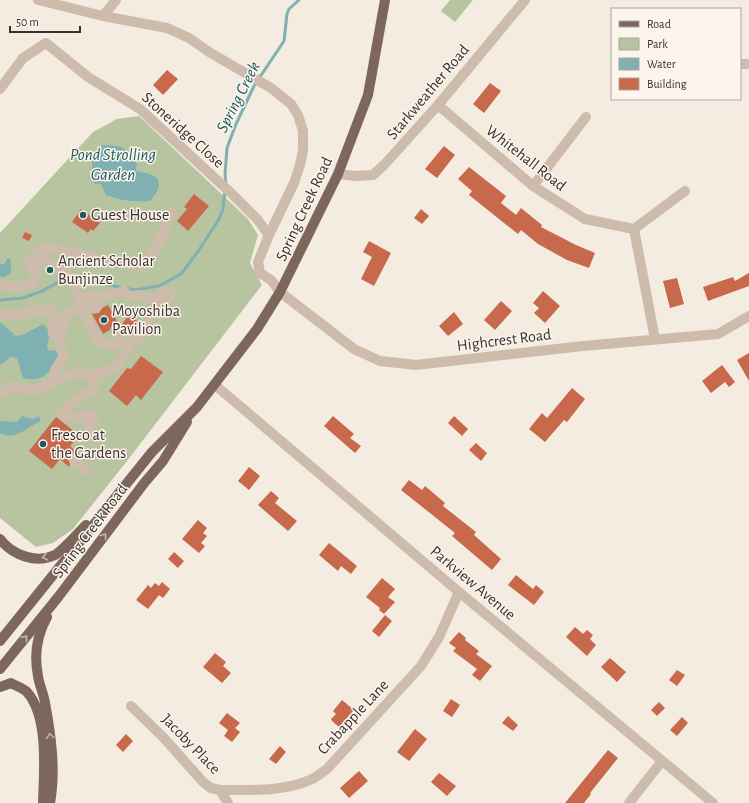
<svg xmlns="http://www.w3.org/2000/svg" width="749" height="803" viewBox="0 0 749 803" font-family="'Alegreya Sans',sans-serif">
<rect width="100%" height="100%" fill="#f4ebe1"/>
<!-- green -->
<g fill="#b8c4a0">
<path d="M450 0H473L455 22 441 11Z"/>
<path d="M139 116 248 219 258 235 250 263 262 285 127 461 73 529 53 543 36 547 0 518V233L93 132 117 119Z"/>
</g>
<!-- water -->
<g fill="#7fb0b2">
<path d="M101 145C124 146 123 145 137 164L136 171C144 173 161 174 159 186 158 191 153 197 150 201 133 202 122 201 106 195L101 184H95L89 177 92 174V162L89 161 100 149Z"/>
<path d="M8 258H10L11 265 10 268 12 269 9 275 3 278 0 276V264H4Z"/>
<path d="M0 322 13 333 14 336 23 335 43 324 46 327 50 334 47 347 49 351 56 350 58 354C53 372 42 383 23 378L17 358 11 357 0 365Z"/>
<path d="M22 416 33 419 38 416 41 419 39 422C26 428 15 441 0 433V422L3 421 17 422Z"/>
</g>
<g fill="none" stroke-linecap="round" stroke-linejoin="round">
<!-- stream -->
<g stroke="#7fb0b2" stroke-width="3">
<path d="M226 185 225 174 227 148 236 124 254 86 284 41 287 14 289 9 299 0"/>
<path d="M0 300 23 298 42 291 64 279 82 275 109 285 135 290 159 286 181 274 199 250 219 219 223 209 225 190"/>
</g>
</g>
<!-- building -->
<g fill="#c8694b">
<path d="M167 70 178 79 163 95 153 85Z"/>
<path d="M490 83 501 91 484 113 473 104Z"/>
<path d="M444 146 455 155 437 178 425 169Z"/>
<path d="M469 167 506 196 501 203 516 215 521 208 542 225 541 227 576 245 595 253 589 268 567 260 538 244 521 230 518 234 469 195 472 191 458 179Z"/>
<path d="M194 194 209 206 188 231 177 221 187 209 184 207Z"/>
<path d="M81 209 100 223 93 231 91 229 88 233 72 222Z"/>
<path d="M421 209 429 216 422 224 414 218Z"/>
<path d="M25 232 32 235 29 241 22 238Z"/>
<path d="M369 241 391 253 374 286 361 279 372 257 363 252Z"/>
<path d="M749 273V286L708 301 703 287 733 277 735 281Z"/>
<path d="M677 278 684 304 670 308 663 281Z"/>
<path d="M543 291 560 306 545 323 534 313 539 308 533 303Z"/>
<path d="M501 301 512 311 495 330 484 320Z"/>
<path d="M108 305 118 323 112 324 110 330 103 334 92 314 99 313 102 308Z"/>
<path d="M454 312 463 324 448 336 439 326Z"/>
<path d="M129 315 141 324 135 333 122 324Z"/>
<path d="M749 353V381L737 360Z"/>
<path d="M141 356 163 372 141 400 136 395 127 406 109 391 127 368 131 369Z"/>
<path d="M722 365 735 382 729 387 725 382 711 393 702 381Z"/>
<path d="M572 388 585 399 567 422 564 420 545 442 529 429 542 413 547 418Z"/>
<path d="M333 416 354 434 350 438 361 446 355 453 324 426Z"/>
<path d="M454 416 468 429 462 436 448 423Z"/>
<path d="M56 417 75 432 71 435V438L73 443 70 446 79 454 78 455 72 454 69 456 68 459 70 465 69 467 60 459 52 469 29 451Z"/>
<path d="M476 443 487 453 481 461 469 450Z"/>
<path d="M249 467 260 476 249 490 238 481Z"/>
<path d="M409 480 422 490 425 486 445 503 443 506 476 532 474 535 501 559 492 570 452 536 455 533 401 490Z"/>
<path d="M271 491 279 498 275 503 297 521 288 531 258 505Z"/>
<path d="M198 520 207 528 203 533 207 536 201 543 205 546 199 553 182 539Z"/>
<path d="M329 543 357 566 351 574 341 566 338 571 319 555Z"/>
<path d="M174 552 184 561 178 568 168 559Z"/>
<path d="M516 575 533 589 536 585 544 592 534 605 508 585Z"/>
<path d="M382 578 395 589 388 597 395 602 384 614 379 610 380 608 366 597Z"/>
<path d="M162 582 170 589 163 598 159 595 148 609 136 600 148 585 151 588 155 583 159 586Z"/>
<path d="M385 615 392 621 379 637 372 631Z"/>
<path d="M575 627 583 634 587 630 593 635 590 639 596 645 587 656 566 637Z"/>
<path d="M459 632 466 638 465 640 479 651 476 654 492 666 480 681 472 675 477 669 453 651 456 648 449 643Z"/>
<path d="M215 653 226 662 223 666 231 673 222 683 203 667Z"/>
<path d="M610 658 626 672 617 682 601 667Z"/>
<path d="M677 670 685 675 677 686 669 680Z"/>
<path d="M451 699 460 705 452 717 443 711Z"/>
<path d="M342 700 354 710 339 727 332 721 331 719 336 714 333 711Z"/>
<path d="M659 702 665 708 657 716 651 710Z"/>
<path d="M227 713 240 723 235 728 240 732 232 742 224 736 228 730 219 723Z"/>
<path d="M508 716 518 725 513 731 502 723Z"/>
<path d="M682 717 688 723 677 736 670 730Z"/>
<path d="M415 729 427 739 409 761 397 752Z"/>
<path d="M126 734 133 741 123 752 116 745Z"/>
<path d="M280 746 286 752 276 764 269 759Z"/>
<path d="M608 750 618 758 590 793 591 794 584 803H565Z"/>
<path d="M359 771 368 781 349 798 340 788Z"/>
<path d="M439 773 456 786 447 796 431 782Z"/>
</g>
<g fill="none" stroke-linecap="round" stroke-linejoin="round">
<!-- minor -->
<g stroke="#cdbbac" stroke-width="10">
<path d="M38 0 103 16 167 28 189 38 209 52 271 88 291 104 298 115 303 131V150L300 165 294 183 269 235"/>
<path d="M103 16 116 0"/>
<path d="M740 64H749"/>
<path d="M0 89 23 58 46 43 88 77 140 109 232 194 257 219 269 235 258 262 260 273 271 280 280 292 354 349 380 361 416 365 583 346 718 334 749 316"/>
<path d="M438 105 533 186 585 219 634 229"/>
<path d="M338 174 356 176 373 175 385 164 438 105 525 0"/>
<path d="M533 186 586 117"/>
<path d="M634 229 655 339"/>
<path d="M634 229 685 191"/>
<path d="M0 284C10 289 23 286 33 284L36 269 30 264 31 257 39 250 45 247"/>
<path d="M80 306 100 343 112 345 120 342 125 345"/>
<path d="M83 311 91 306 96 307 97 297"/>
<path d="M0 314 22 315 38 310 54 311C59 318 52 325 53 333L57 336"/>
<path d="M116 329 121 334 120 342"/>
<path d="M93 375C79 372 69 374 55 380V370L63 357V352L60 348V341L57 336 64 328 66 318 69 313 80 306V295L60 265H57L54 270 49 267 41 254 45 247 142 267C159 250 162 232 172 212"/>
<path d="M215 385 459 592 713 803"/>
<path d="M0 392 5 391 10 386C33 392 35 394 55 380"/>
<path d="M77 438H82L90 435 89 425 92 422 95 416C89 413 83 416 78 419 73 419 65 418 62 414 65 407 85 393 93 391V375C113 371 116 367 128 351L125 345 139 339 143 334 148 332 150 328 147 322 152 313V311L163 305 170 297 163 292C154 304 149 297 139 295 135 295 132 296 129 297L124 291C116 293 108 296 99 297 92 297 86 295 80 295"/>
<path d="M74 460 86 471"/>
<path d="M131 706 163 737 203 782 211 788 220 790 228 803"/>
<path d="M220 790C249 790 286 792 312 779 317 777 322 772 327 769L421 666 439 637 459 592"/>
<path d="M629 803 662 761"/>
</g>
<!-- major -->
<g stroke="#7d675c" stroke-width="10">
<path d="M0 539C12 555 36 564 55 555 63 550 79 532 86 525"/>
<path d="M47 617C37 635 34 656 38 676 39 685 44 694 45 703 51 735 56 770 50 803"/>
<path d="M0 641 152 452 197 407 257 329 280 292 338 174 368 95 385 0"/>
<path d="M0 669 59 596 145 482 163 461 187 422"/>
<path d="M0 687 11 683C16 686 23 688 27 692 49 717 44 771 43 803"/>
</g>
</g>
<!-- one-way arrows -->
<defs><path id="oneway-chevron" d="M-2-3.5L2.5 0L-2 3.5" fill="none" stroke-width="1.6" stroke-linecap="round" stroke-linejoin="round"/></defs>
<g stroke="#c2b5ac">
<use href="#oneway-chevron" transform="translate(104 536) rotate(-53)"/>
<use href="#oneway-chevron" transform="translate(45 557) rotate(167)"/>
<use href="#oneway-chevron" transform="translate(25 638) rotate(-51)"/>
<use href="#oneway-chevron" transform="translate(50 736) rotate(-98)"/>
</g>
<!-- markers -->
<g fill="#1f5a5e" stroke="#fbf5ee" stroke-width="1.5">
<circle cx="83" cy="215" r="4"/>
<circle cx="50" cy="270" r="4"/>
<circle cx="104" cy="320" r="4"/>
<circle cx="43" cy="444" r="4"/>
</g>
<g text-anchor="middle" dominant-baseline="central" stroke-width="3" stroke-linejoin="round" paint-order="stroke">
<!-- street labels -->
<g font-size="16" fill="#3b302b" stroke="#fbf5ee">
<text transform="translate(428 92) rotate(-50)">Starkweather Road</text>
<text transform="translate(183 130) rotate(42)">Stoneridge Close</text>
<text transform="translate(526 158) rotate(38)">Whitehall Road</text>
<text transform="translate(304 209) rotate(-65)">Spring Creek Road</text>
<text transform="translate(504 340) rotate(-7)">Highcrest Road</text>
<text transform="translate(90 531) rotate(-53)">Spring Creek Road</text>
<text transform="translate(473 583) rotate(40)">Parkview Avenue</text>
<text transform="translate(353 717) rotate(-47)">Crabapple Lane</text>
<text transform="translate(191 744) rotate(46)">Jacoby Place</text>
</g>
<!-- poi labels -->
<g font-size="16" fill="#3b302b" stroke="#fbf5ee" text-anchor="start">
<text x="91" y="215">Guest House</text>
<text x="58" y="261">Ancient Scholar<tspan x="58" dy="18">Bunjinze</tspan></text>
<text x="112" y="311">Moyoshiba<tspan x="112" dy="18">Pavilion</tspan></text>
<text x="51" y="435">Fresco at<tspan x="51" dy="18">the Gardens</tspan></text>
</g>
<!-- water labels -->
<g font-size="17" font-style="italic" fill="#1f5a5e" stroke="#fbf5ee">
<text transform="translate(238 97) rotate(-63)">Spring Creek</text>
<text x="113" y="154">Pond Strolling<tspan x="113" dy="20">Garden</tspan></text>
</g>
</g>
<!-- legend -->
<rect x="611" y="8" width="130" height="92" fill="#fbf5ee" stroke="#aea6a0"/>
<rect x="619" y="21" width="20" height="6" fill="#7d675c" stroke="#aea6a0"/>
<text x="647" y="28" font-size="12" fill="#3b302b">Road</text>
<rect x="619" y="38" width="20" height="12" fill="#b8c4a0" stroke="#aea6a0"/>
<text x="647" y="48" font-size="12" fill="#3b302b">Park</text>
<rect x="619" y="58" width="20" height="12" fill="#7fb0b2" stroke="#aea6a0"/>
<text x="647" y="68" font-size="12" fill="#3b302b">Water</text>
<rect x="619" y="78" width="20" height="12" fill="#c8694b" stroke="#aea6a0"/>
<text x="647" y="88" font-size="12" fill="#3b302b">Building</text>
<!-- scale -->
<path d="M10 26v6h70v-6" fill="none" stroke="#3b302b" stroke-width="2"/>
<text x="16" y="26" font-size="12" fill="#3b302b" stroke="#fbf5ee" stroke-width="3" paint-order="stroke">50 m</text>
</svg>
